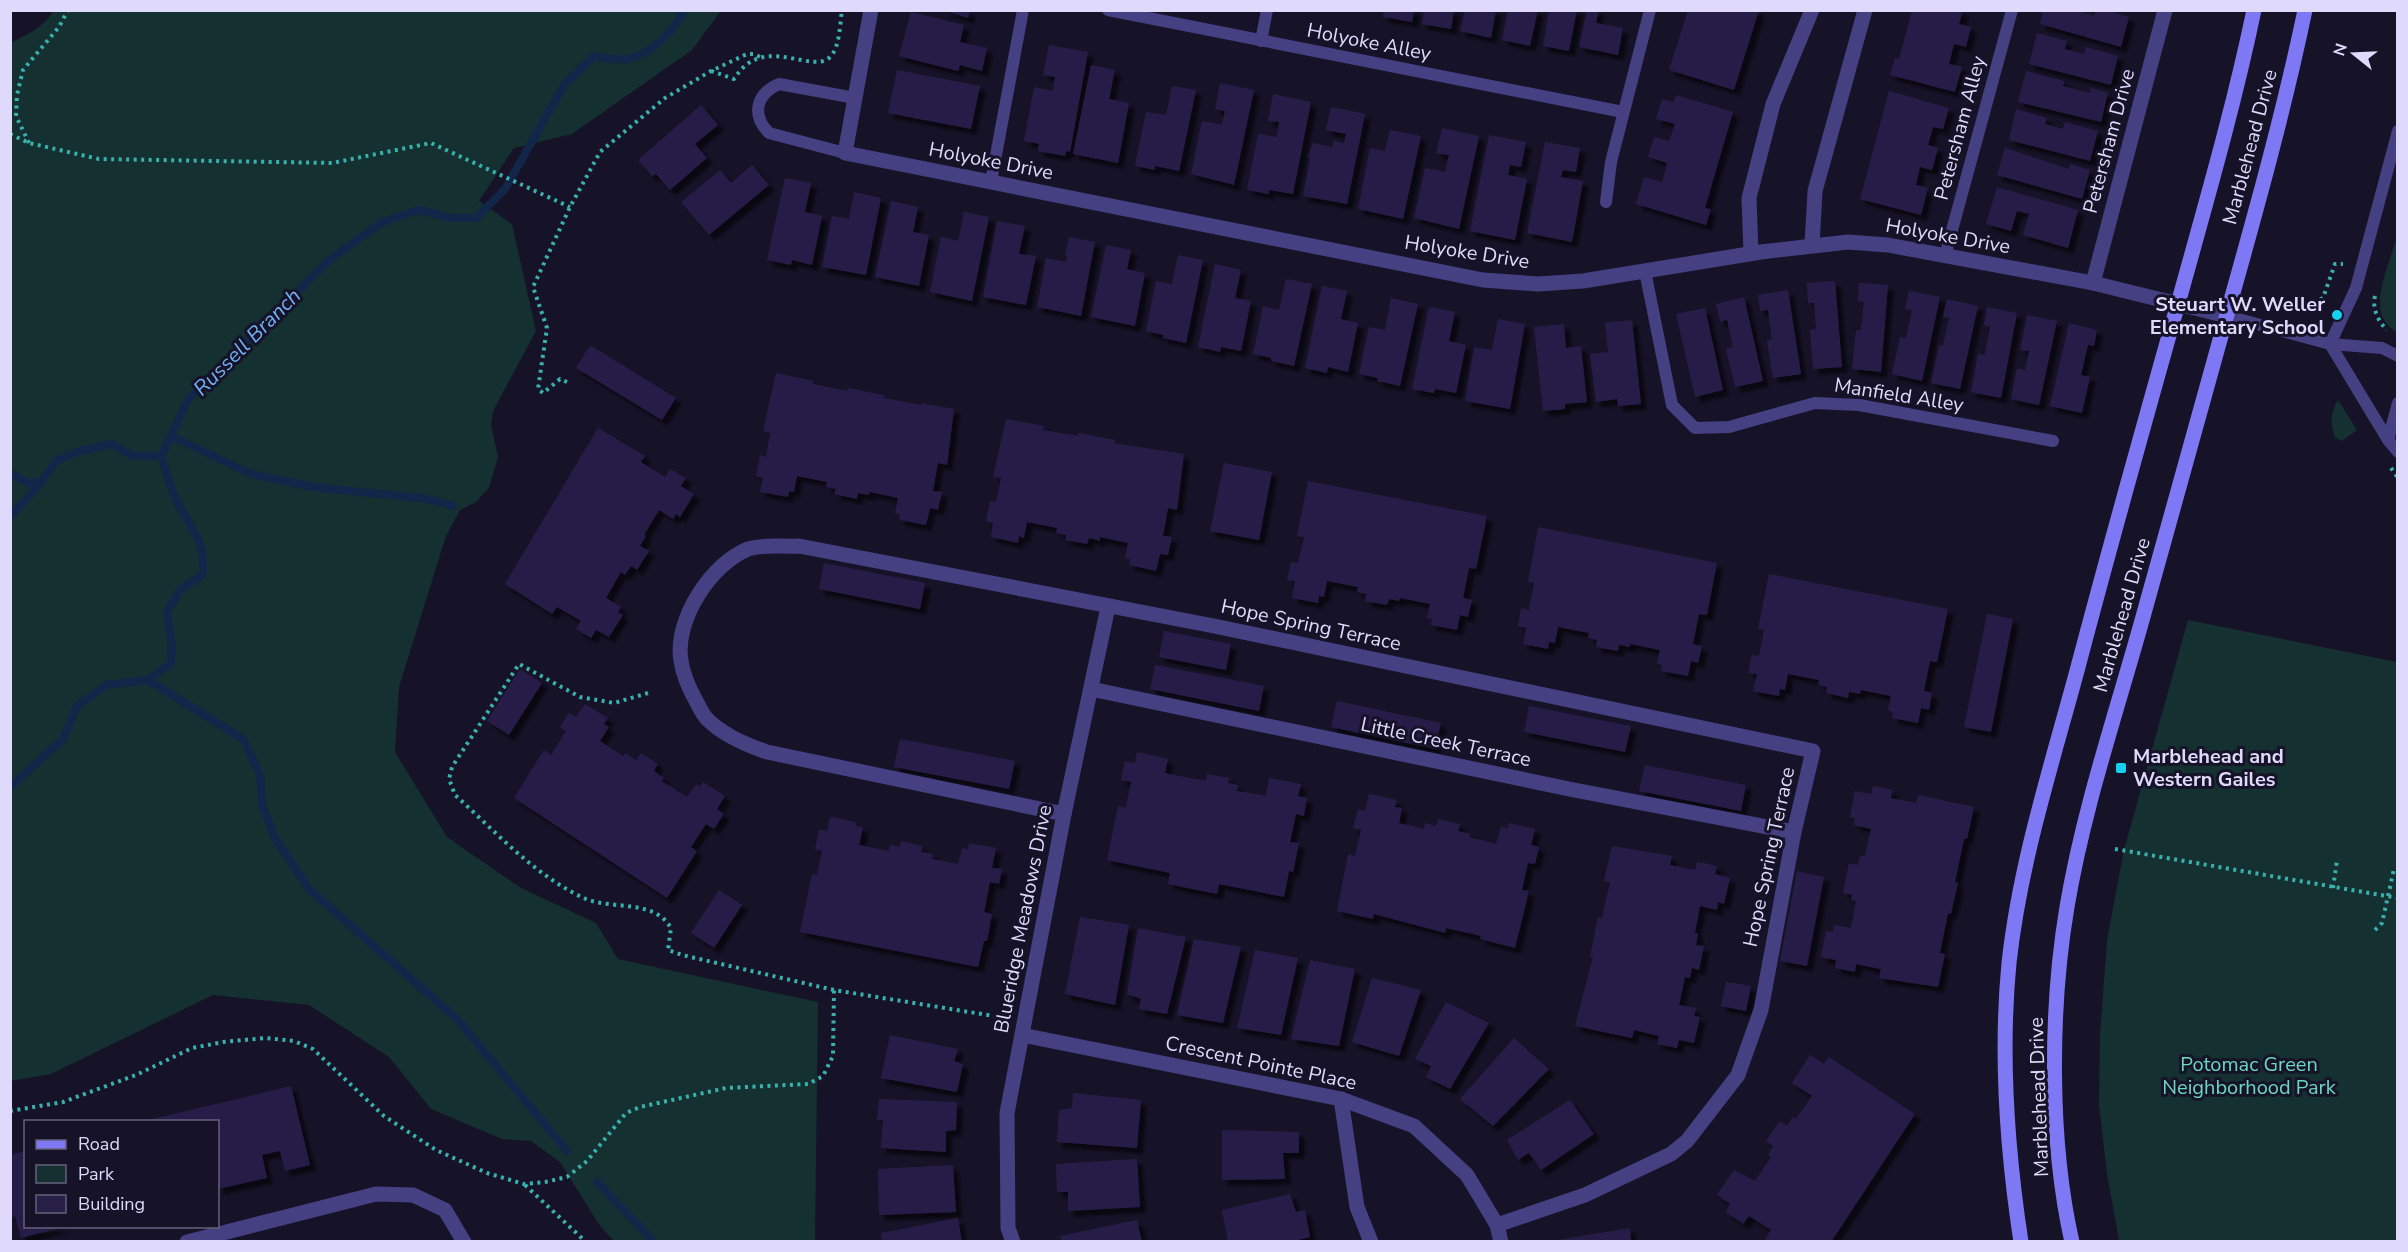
<svg xmlns="http://www.w3.org/2000/svg" width="2408" height="1252" viewBox="0 0 2408 1252" font-family="'Nunito Sans',sans-serif">
<defs>
<filter id="shadow"><feDropShadow dx="5.5" dy="5.5" stdDeviation="1.5" flood-color="#0009"/></filter>
</defs>
<rect width="100%" height="100%" fill="#161227"/>
<!-- green -->
<g fill="#153030">
<path d="M54 10 721 11 692 50 572 134 514 148 479 201 512 224 536 331 493 411 491 425 498 457 489 488 476 502 460 510 446 536 399 687 395 752 447 837 521 888 596 923 618 959 818 1002 815 1241H614L600 1226 560 1162 531 1141 502 1139 431 1109 389 1057 309 1005 213 995 51 1074 11 1081 10 43C27 35 44 27 54 10Z"/>
<path d="M2397 239V332C2364 315 2388 269 2395 242Z"/>
<path d="M2338 400 2357 430 2342 441 2335 438C2330 423 2330 413 2338 400Z"/>
<path d="M2188 620 2397 662V1241H2119L2107 1174 2099 1104 2100 1035 2107 940 2124 850Z"/>
</g>
<g fill="none" stroke-linecap="round" stroke-linejoin="round">
<!-- stream -->
<g stroke="#12264a" stroke-width="8">
<path d="M171 436 251 474 313 487 429 499 453 506"/>
<path d="M10 475H15L27 483 41 482 57 460 80 451 112 444 133 456H161"/>
<path d="M10 517 41 482"/>
<path d="M148 680 243 739 260 775 262 805 275 838 309 889 457 1019 567 1151"/>
<path d="M10 787 63 739 77 706 106 685 148 680 171 663 172 646 167 612 180 590 203 574C204 533 191 532 176 500 170 487 166 470 161 456L189 398 328 261 382 222 419 210 452 218H476L505 189 564 85 594 56C604 57 618 61 627 59 650 56 675 30 684 10"/>
<path d="M597 1182 654 1242"/>
</g>
</g>
<!-- building -->
<g fill="#281f46" filter="url(#shadow)">
<path d="M943 10H970L968 18Z"/>
<path d="M1384 10H1414L1412 22 1383 17Z"/>
<path d="M1424 10H1454L1451 29 1422 24Z"/>
<path d="M1465 10H1496L1491 38 1460 31Z"/>
<path d="M1508 10H1538L1530 46 1502 40Z"/>
<path d="M1549 10H1577L1569 51 1543 46Z"/>
<path d="M1587 10H1599L1596 23 1623 28 1618 55 1579 47Z"/>
<path d="M1688 10H1759L1734 90 1669 70Z"/>
<path d="M1912 10H1963L1959 24 1971 27 1966 47 1954 44 1949 64 1962 67 1955 92 1890 75 1895 58 1899 59Z"/>
<path d="M2043 10H2075L2094 16 2096 10H2106L2129 17 2121 47 2040 24Z"/>
<path d="M911 12 964 25 960 42 987 48 982 71 960 65 958 71 899 56Z"/>
<path d="M2037 33 2067 41 2065 49 2084 54 2086 47 2118 56 2111 85 2029 64Z"/>
<path d="M1049 45 1088 52 1070 152 1066 151 1065 156 1038 151 1039 144 1024 141 1034 87 1053 91 1055 77 1043 75Z"/>
<path d="M1091 65 1115 70 1109 99 1129 103 1118 163 1073 154Z"/>
<path d="M897 70 980 86 971 129 888 113Z"/>
<path d="M2026 71 2064 81 2063 86 2090 93 2091 88 2108 93 2101 122 2018 102Z"/>
<path d="M1220 83 1254 90 1234 185 1191 174 1202 121 1222 125 1225 111 1215 109Z"/>
<path d="M1172 86 1196 90 1179 171 1155 166V170L1135 166 1146 112 1166 115Z"/>
<path d="M1889 91 1949 108 1943 129 1933 127 1928 145 1938 148 1932 170 1920 167 1916 185 1928 188 1921 215 1860 199Z"/>
<path d="M1273 94 1311 102 1293 194 1269 190V194L1247 190 1258 134 1277 137 1279 122 1268 121Z"/>
<path d="M1676 95 1733 112 1705 208 1711 209 1706 225 1636 204 1644 177 1662 182 1667 163 1648 157 1654 137 1669 141 1675 124 1656 119 1662 99 1674 102Z"/>
<path d="M701 105 718 125 695 144 707 158 670 190 656 174 652 176 638 160Z"/>
<path d="M1331 107 1365 114 1347 204 1303 196 1310 158 1308 157 1313 143 1332 147 1334 141 1344 143 1346 134 1326 130Z"/>
<path d="M2016 109 2047 118 2045 124 2063 129 2065 122 2098 131 2090 161 2009 140Z"/>
<path d="M1442 128 1479 136 1459 229 1414 218 1425 168 1445 172 1449 155 1436 153Z"/>
<path d="M1390 130 1421 136 1403 219 1358 209 1370 148 1385 151Z"/>
<path d="M1489 135 1526 142 1521 167 1510 165 1508 175 1527 179 1515 240 1470 231Z"/>
<path d="M1545 142 1580 148 1576 172 1563 170 1561 177 1583 181 1572 242 1527 233Z"/>
<path d="M2005 148 2069 169 2070 164 2090 170 2082 199 1997 175Z"/>
<path d="M752 165 769 185 709 235 681 202 720 170 731 183Z"/>
<path d="M785 178 811 183 805 212 822 216 812 265 792 260 791 265 767 260Z"/>
<path d="M1997 187 2078 210 2068 248 2023 235 2029 214 2017 211 2011 231 1986 224Z"/>
<path d="M854 192 881 198 866 275 822 267 832 216 849 219Z"/>
<path d="M891 201 918 207 913 232 929 235 919 286 875 277Z"/>
<path d="M964 212 989 217 972 301 930 292 941 237 958 241Z"/>
<path d="M997 221 1025 226 1019 254 1036 256 1026 305 983 297Z"/>
<path d="M1069 237 1095 242 1081 316 1037 307 1046 258 1066 262 1067 256 1065 255Z"/>
<path d="M1106 245 1131 250 1127 269 1145 273 1135 326 1091 317Z"/>
<path d="M1178 255 1203 260 1186 343 1163 338V335L1146 331 1156 281 1172 284Z"/>
<path d="M1215 264 1241 270 1235 298 1251 301 1241 351 1221 347 1220 352 1198 347Z"/>
<path d="M1286 279 1312 284 1294 366 1271 361V358L1253 354 1263 306 1279 310Z"/>
<path d="M1835 281 1842 367 1813 369 1810 330 1816 329 1814 303H1808L1807 283Z"/>
<path d="M1859 283 1888 285 1881 372 1852 369 1856 330H1861L1864 302 1858 301Z"/>
<path d="M1322 286 1347 291 1341 319 1358 323 1348 372 1328 367 1327 373 1305 368Z"/>
<path d="M1788 290 1801 374 1773 378 1767 341 1772 339 1768 310 1760 311 1758 295Z"/>
<path d="M1909 291 1940 297 1922 381 1892 374 1900 337 1906 338 1912 310 1905 309Z"/>
<path d="M1744 297 1763 381 1735 387 1726 349 1733 347 1727 320 1720 322 1716 304Z"/>
<path d="M1391 298 1418 304 1400 386 1377 381 1378 378 1359 374 1369 327 1385 330Z"/>
<path d="M1947 299 1978 306 1960 389 1931 383 1939 345 1943 346 1949 318 1943 317Z"/>
<path d="M1429 307 1455 312 1449 341 1466 345 1456 393 1435 389 1434 393 1412 389Z"/>
<path d="M1987 307 2017 313 2001 398 1971 392 1978 354 1985 355 1990 326 1984 325Z"/>
<path d="M1705 308 1723 390 1695 397 1676 314Z"/>
<path d="M2027 315 2057 321 2039 405 2011 399 2017 368 2025 370 2029 351 2020 350Z"/>
<path d="M1498 319 1525 324 1510 409 1465 401 1474 347 1492 350Z"/>
<path d="M1632 320 1641 404 1618 406 1617 399 1596 402 1590 354 1608 352 1605 323Z"/>
<path d="M2069 323 2097 330 2094 346 2088 345 2081 375 2090 377 2082 413 2050 406Z"/>
<path d="M1564 324 1566 348 1581 346 1587 402 1565 404V409L1543 411 1534 327Z"/>
<path d="M590 345 676 398 662 420 576 368Z"/>
<path d="M776 373 813 381V384L847 391 848 388 884 395V398L921 405V403L954 409 947 465 938 463 933 491 942 492 938 510 930 508 926 525 899 520 900 514 895 513 898 498 870 492 869 495 858 493 857 499 834 494 836 489 826 487 827 482 797 476 794 492 789 491 788 497 760 492 763 478 756 476 760 455 766 457 770 433 763 431Z"/>
<path d="M1006 419 1044 426 1043 430 1078 436V433L1115 440 1114 443 1184 454 1177 510 1168 508 1163 536 1172 537 1168 555 1160 554 1156 571 1129 565 1130 559 1125 558 1128 543 1100 537V541L1089 538 1087 544 1065 540 1066 535 1056 533 1057 528 1027 522 1024 538 1019 536 1018 543 991 537 993 523 986 521 990 501 996 502 1001 478 993 477Z"/>
<path d="M598 428 645 456 641 462 665 477 670 469 686 478 681 486 694 494 680 517 676 514 673 519 659 510 644 535 646 536 640 546 649 551 637 570 631 566 625 575 621 572 606 598 621 607 618 612 623 615 609 637 596 630 591 638 576 629 581 621 557 607 552 614 505 584Z"/>
<path d="M1224 463 1272 472 1259 540 1210 531Z"/>
<path d="M1308 481 1487 516 1476 569 1469 568 1463 598 1472 600 1468 617 1460 615 1457 630 1431 625 1432 619 1427 618 1430 604 1400 598 1399 601 1389 599 1387 605 1365 601 1366 594 1357 592 1358 587 1327 581 1324 597 1319 596 1318 603 1292 598 1295 581 1287 580 1291 562 1298 563 1304 537 1297 536Z"/>
<path d="M1538 527 1717 563 1707 615 1699 614 1693 644 1702 646 1698 663 1691 661 1688 676 1661 671 1662 665 1657 664 1660 650 1630 644V647L1619 645 1618 651 1596 647 1597 640 1588 638 1589 633 1558 627 1555 643 1549 642 1548 649 1523 644 1526 628 1518 626 1521 608 1529 610 1534 583 1528 582Z"/>
<path d="M824 563 925 583 920 609 819 589Z"/>
<path d="M1769 574 1948 609 1937 662 1930 661 1924 691 1932 693 1929 710 1921 708 1918 723 1892 718 1893 712 1888 710 1891 696 1861 690 1860 694 1849 692 1848 698 1826 693 1827 687 1818 685 1819 680 1788 674 1785 690 1780 689 1779 696 1753 691 1757 674 1748 673 1752 655 1759 656 1764 630 1758 629Z"/>
<path d="M1987 614 2013 619 1991 732 1964 727Z"/>
<path d="M1164 631 1231 644 1226 670 1159 657Z"/>
<path d="M1155 665 1264 686 1259 711 1150 689Z"/>
<path d="M520 669 542 683 509 735 487 721Z"/>
<path d="M1337 701 1441 723 1435 749 1331 727Z"/>
<path d="M585 704 608 718 604 724 609 727 600 741 623 756 625 753 636 760 641 753 658 764 654 771 664 778 662 781 687 797 696 784 700 787 703 782 725 796 717 809 724 814 714 829 706 824 691 847 697 851 667 898 514 798 544 750 551 755 566 731 560 727 569 713 576 717Z"/>
<path d="M1529 706 1631 726 1625 752 1524 732Z"/>
<path d="M900 739 1015 761 1009 789 894 767Z"/>
<path d="M1137 752 1168 759 1165 773 1206 781 1207 774 1229 778 1228 783 1238 785 1237 791 1266 796 1269 778 1301 784 1298 796 1307 798 1304 816 1296 814 1290 842 1299 843 1293 872 1289 871 1284 897 1219 884 1217 894 1168 884 1170 873 1107 860 1118 806 1126 808 1131 782 1121 780 1125 761 1135 763Z"/>
<path d="M1645 765 1746 785 1741 811 1639 791Z"/>
<path d="M1873 786 1892 790 1891 798 1916 803 1918 795 1974 807 1967 839H1964L1955 882 1958 883 1951 914 1948 913 1940 953 1945 954 1938 987 1879 978 1881 969 1856 964 1855 972 1835 968 1836 960 1821 957 1826 931 1833 932 1834 925 1851 928 1856 901 1851 900 1852 895 1843 893 1849 863 1858 865 1860 856H1865L1871 829 1854 825 1855 818 1850 817 1855 791 1871 794Z"/>
<path d="M1369 794 1397 800 1395 807 1402 808 1399 823 1424 829 1425 823 1436 826 1438 819 1460 824 1458 831 1470 834 1469 837 1496 844 1501 827 1508 828 1509 823 1535 829 1531 845 1539 847 1535 864 1528 863 1522 890 1529 891 1515 948 1480 939 1481 936 1446 928 1445 933 1374 914 1373 919 1337 911 1348 854 1355 856 1361 830 1353 828 1358 809 1365 811Z"/>
<path d="M830 817 856 822V826L863 827 859 845 889 851 890 845 900 847 901 841 922 846 921 852 933 854 932 859 958 864 962 848 968 849 969 843 996 848 992 868 1002 869 999 884 990 882 984 912 992 914 987 941H984L978 967 800 932 812 874 817 875 822 851 815 849 819 830 827 831Z"/>
<path d="M1612 846 1672 856 1670 865 1695 870 1697 862 1717 866 1715 874 1730 878 1724 904 1718 902 1717 910 1700 906 1695 933H1698L1696 945 1704 946 1699 970 1692 968 1690 978 1685 977 1679 1005 1696 1008 1694 1016 1700 1017 1694 1043 1679 1040 1677 1048 1657 1044 1659 1036 1634 1030 1632 1038 1575 1026 1593 957H1590L1598 917 1602 918 1610 882 1604 881Z"/>
<path d="M1797 871 1824 877 1807 966 1780 961Z"/>
<path d="M719 890 742 905 714 948 691 933Z"/>
<path d="M1080 917 1129 925 1115 1005 1065 994Z"/>
<path d="M1138 928 1186 937 1167 1014 1139 1009 1141 999 1127 994Z"/>
<path d="M1194 939 1241 947 1223 1023 1177 1015Z"/>
<path d="M1255 950 1298 958 1281 1035 1237 1028Z"/>
<path d="M1310 960 1355 969 1339 1046 1291 1039Z"/>
<path d="M1372 978 1421 990 1399 1056 1352 1042Z"/>
<path d="M1726 982 1751 986 1746 1011 1721 1006Z"/>
<path d="M1446 1002 1489 1023 1450 1089 1426 1077 1431 1066 1415 1059Z"/>
<path d="M890 1035 958 1049 954 1061 963 1064 957 1092 881 1078Z"/>
<path d="M1514 1038 1549 1069 1493 1126 1460 1099Z"/>
<path d="M1810 1055 1824 1064 1829 1057 1915 1114 1831 1242H1769L1765 1239 1771 1230 1749 1216 1743 1224 1726 1212 1730 1204 1717 1195 1734 1170 1755 1181 1771 1157 1768 1155 1773 1146 1766 1141 1780 1121 1787 1126 1793 1117 1796 1119 1812 1096 1792 1083Z"/>
<path d="M291 1086 310 1165 285 1171 280 1151 262 1155 267 1178 218 1189V1122H154L153 1119Z"/>
<path d="M1073 1093 1141 1100 1137 1148 1057 1142 1059 1110 1072 1108Z"/>
<path d="M879 1099 957 1102 956 1130 946 1131V1152L881 1148 883 1120H877Z"/>
<path d="M1570 1100 1594 1134 1541 1170 1529 1153 1518 1160 1507 1140Z"/>
<path d="M1222 1130 1299 1132V1153H1283L1285 1179 1222 1180Z"/>
<path d="M26 1151V1226L64 1227 21 1238 15 1216 10 1217V1155Z"/>
<path d="M1137 1159 1140 1207 1068 1211V1192H1057L1056 1164Z"/>
<path d="M953 1165 956 1212 879 1215 878 1169Z"/>
<path d="M1290 1194 1296 1212 1305 1210 1310 1237 1290 1242H1228L1222 1210Z"/>
<path d="M958 1218 962 1242H882L881 1233Z"/>
<path d="M1137 1220 1142 1242H1062L1060 1236Z"/>
<path d="M1630 1228 1631 1242H1558V1240Z"/>
</g>
<g fill="none" stroke-linecap="round" stroke-linejoin="round">
<!-- path -->
<g stroke="#39b1ae" stroke-width="4" stroke-dasharray="3 4.5" stroke-linecap="butt">
<path d="M711 71 734 79C764 31 813 77 831 56 840 45 840 24 842 10"/>
<path d="M10 134 29 143 99 159 332 163 431 143 570 207"/>
<path d="M29 143 16 116 17 95 23 70 59 27 68 10"/>
<path d="M2375 296C2372 309 2378 321 2387 330"/>
<path d="M2271 299 2304 308 2323 298 2335 264H2343"/>
<path d="M567 382 560 379 543 393 538 389 547 328 533 287 570 207 600 152 665 98 711 71 747 54H754L760 57"/>
<path d="M2391 468 2398 478"/>
<path d="M648 693 614 703 580 697 519 664 452 767 449 779 455 795C496 832 536 877 586 899 614 910 654 899 671 928L668 950 682 955 834 990 1006 1018"/>
<path d="M2115 849 2398 898"/>
<path d="M2333 888 2337 860"/>
<path d="M2375 930 2382 923 2394 869"/>
<path d="M10 1111 63 1102 136 1075 192 1048 223 1042 265 1038 294 1041 313 1049 384 1116 436 1150 487 1173 524 1184 545 1182 567 1177 587 1161 626 1113 640 1107 726 1088 808 1084 823 1076 833 1056 834 990"/>
<path d="M525 1185 586 1242"/>
</g>
<!-- lane -->
<g stroke="#454082" stroke-width="12">
<path d="M1108 10 1623 112"/>
<path d="M1261 41 1267 10"/>
<path d="M845 153 769 133C751 115 756 94 779 84L855 98"/>
<path d="M991 182 1023 10"/>
<path d="M1606 202 1611 162 1650 10"/>
<path d="M1945 256 2012 10"/>
<path d="M1645 271 1672 405 1695 428 1729 427 1815 403 1859 405 2053 441"/>
<path d="M2227 316 2330 344 2356 288 2398 131"/>
<path d="M2330 344 2388 440 2398 452"/>
<path d="M2330 344 2382 348 2398 356"/>
<path d="M2388 440 2398 403"/>
</g>
<!-- street -->
<g stroke="#454082" stroke-width="15">
<path d="M871 10 845 153 1483 280 1538 284 1583 281 1761 252 1848 242 1888 245 2093 283 2227 316"/>
<path d="M1812 245 1815 191 1865 10"/>
<path d="M1751 253 1749 198 1773 104 1812 10"/>
<path d="M2093 283 2165 10"/>
<path d="M1091 689 1574 790 1794 832"/>
<path d="M1064 814 767 752C746 745 723 735 707 719 702 714 699 706 695 699 689 688 683 674 681 661 674 620 711 564 748 549 762 544 784 547 799 546L1214 626 1813 751 1794 832 1761 1010 1738 1075 1687 1141 1671 1154 1585 1195 1497 1225"/>
<path d="M1022 1035 1341 1099 1414 1126 1467 1175 1497 1225 1501 1242"/>
<path d="M1341 1099 1357 1207 1371 1242"/>
<path d="M187 1242 376 1194 413 1195 445 1210 464 1242"/>
<path d="M1013 1242 1008 1228 1007 1113 1064 814 1108 607"/>
</g>
<!-- secondary -->
<g stroke="#7f78f5" stroke-width="15">
<path d="M2021 1242C2007 1150 2000 1056 2009 963 2020 862 2052 764 2078 667 2111 542 2146 417 2181 293 2207 199 2234 106 2254 10"/>
<path d="M2072 1242C2049 1141 2050 1008 2067 907 2084 805 2119 705 2146 606 2175 502 2204 398 2233 293 2259 200 2285 106 2305 10"/>
</g>
</g>
<!-- markers -->
<g fill="#14d1ee" stroke="#161227" stroke-width="2">
<circle cx="2337" cy="315" r="6"/>
<rect x="2115" y="762" width="12" height="12" rx="3"/>
</g>
<g text-anchor="middle" dominant-baseline="central" stroke-width="6" stroke-linejoin="round" paint-order="stroke">
<!-- street labels -->
<g font-size="20" fill="#dfdafc" stroke="#161227">
<text transform="translate(1369 42) rotate(11)">Holyoke Alley</text>
<text transform="translate(1960 128) rotate(-75)">Petersham Alley</text>
<text transform="translate(2109 141) rotate(-75)">Petersham Drive</text>
<text transform="translate(2250 147) rotate(-75)">Marblehead Drive</text>
<text transform="translate(991 161) rotate(11)">Holyoke Drive</text>
<text transform="translate(1948 236) rotate(10)">Holyoke Drive</text>
<text transform="translate(1467 252) rotate(9)">Holyoke Drive</text>
<text transform="translate(1899 395) rotate(9)">Manfield Alley</text>
<text transform="translate(2122 615) rotate(-74)">Marblehead Drive</text>
<text transform="translate(1311 625) rotate(12)">Hope Spring Terrace</text>
<text transform="translate(1446 742) rotate(12)">Little Creek Terrace</text>
<text transform="translate(1769 857) rotate(-78)">Hope Spring Terrace</text>
<text transform="translate(1023 919) rotate(-79)">Blueridge Meadows Drive</text>
<text transform="translate(1261 1063) rotate(12)">Crescent Pointe Place</text>
<text transform="translate(2039 1097) rotate(-92)">Marblehead Drive</text>
</g>
<!-- poi labels -->
<g font-size="20" font-weight="bold" fill="#dfdafc" stroke="#161227" text-anchor="end">
<text x="2325" y="304">Steuart W. Weller<tspan x="2325" dy="23">Elementary School</tspan></text>
<text x="2133" y="756" text-anchor="start">Marblehead and<tspan x="2133" dy="23">Western Gailes</tspan></text>
</g>
<!-- park labels -->
<g font-size="20" fill="#6ad8c0" stroke="#161227">
<text x="2249" y="1064">Potomac Green<tspan x="2249" dy="23">Neighborhood Park</tspan></text>
</g>
<!-- water labels -->
<g font-size="21" font-style="italic" fill="#6fb2f5" stroke="#161227">
<text transform="translate(247 342) rotate(-45)">Russell Branch</text>
</g>
</g>
<!-- border -->
<rect width="2408" height="1252" fill="none" stroke="#dfdafc" stroke-width="24"/>
<!-- legend -->
<rect x="24" y="1120" width="195" height="108" fill="#161227" stroke="#66627c" stroke-width="1.5"/>
<rect x="36" y="1140" width="30" height="9" fill="#7f78f5" stroke="#66627c" stroke-width="1.5"/>
<text x="78" y="1150" font-size="18" fill="#dfdafc">Road</text>
<rect x="36" y="1165" width="30" height="18" fill="#153030" stroke="#66627c" stroke-width="1.5"/>
<text x="78" y="1180" font-size="18" fill="#dfdafc">Park</text>
<rect x="36" y="1195" width="30" height="18" fill="#281f46" stroke="#66627c" stroke-width="1.5"/>
<text x="78" y="1210" font-size="18" fill="#dfdafc">Building</text>
<!-- north arrow -->
<g transform="translate(2354 54) rotate(288)" stroke="#161227" stroke-width="4.5" paint-order="stroke">
<path d="M0-4.5L10 22L0 15L-10 22Z" fill="#dfdafc"/>
<text y="-9" font-size="16" font-weight="bold" text-anchor="middle" fill="#dfdafc">N</text>
</g>
</svg>
